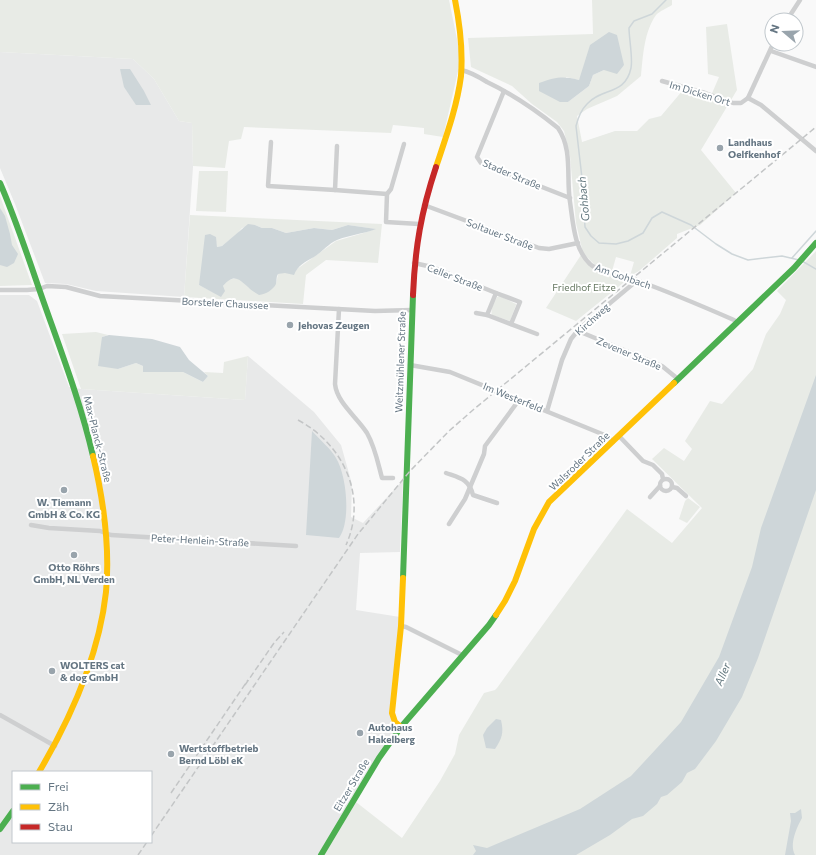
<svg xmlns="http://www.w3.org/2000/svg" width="816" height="855" viewBox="0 0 816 855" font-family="Commissioner,sans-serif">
<rect width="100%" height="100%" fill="#f9f9f9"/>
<!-- built -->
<g fill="#e8e9e9" fill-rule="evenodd">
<path d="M0 52 133 59 154 79 179 121 192 123 193 167 184 297 96 291 66 284 45 283 15 204 0 168Z"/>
<path d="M0 295H29L37 301 69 387 81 389 245 400 248 356 314 412 341 445 352 484 351 517 363 523 403 480 400 552 360 553 356 610 400 617 391 718 393 732 318 855H0ZM13 772H151V842H13Z"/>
</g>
<!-- green -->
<g fill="#e8ebe6" fill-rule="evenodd">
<path d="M0 0H449L459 49V67L443 137 424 134V128L393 125 391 133 244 127 241 139 229 141 225 168 193 166 192 123 179 121 154 79 133 59 0 52Z"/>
<path d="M592 0H672V5C667 8 660 11 656 15 644 32 643 56 641 76L617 96 587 109 577 116 582 142 615 131H637L649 119 661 116 683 90 710 98 719 77 708 74 706 27 727 24 737 90 701 150 736 193 700 225 677 234V238L639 271 630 276 634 262 616 257 612 271 595 265 583 253 576 223 570 156 564 131 557 122 532 104 512 86 471 67 468 38 593 34ZM624 65 604 70 593 75 589 86 568 102 566 77 579 80 583 72Z"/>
<path d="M199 171H228L226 212 196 211Z"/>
<path d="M0 196 32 285 0 286Z"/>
<path d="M190 215 382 224 378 263 326 260 306 275 303 304 184 297ZM255 225 262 228H272L286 233 314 228 332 230 348 225 375 229 367 232 336 241 297 269 278 274 276 284 249 288 241 279 237 278 228 280 223 286 221 296 199 285 215 237 217 247 222 246 237 234 242 228Z"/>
<path d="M816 251V855H324L356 802 402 838 440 781 455 754 459 735 484 693 495 690 497 688 627 509 672 543 702 508 652 459 664 448 684 461 692 449 685 441 710 401 722 404 753 369 766 334 780 314 786 300 777 291Z"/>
<path d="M581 255 587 263 628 279 576 321 546 308Z"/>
<path d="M500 296 516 304V305L510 321 492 315C490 309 494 303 497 297Z"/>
<path d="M96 332 108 335 102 337 118 369 136 363 143 366 144 372H183L203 382 208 376 204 372 223 373 224 362 248 356 245 400 81 389 62 334Z"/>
<path d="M688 498 700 507 687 523 679 519 685 501Z"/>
</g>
<!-- water -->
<g fill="#ced6d9">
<path d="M609 32 617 35 624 65 617 74 604 70 593 75 589 86 568 102H560L539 91V83C557 77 562 76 579 80L590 45Z"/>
<path d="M120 69H130L144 91 151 105H136L124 87Z"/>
<path d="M0 208 5 216 10 234 12 245 18 254 14 263 7 267 0 265Z"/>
<path d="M248 224 255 225 262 228H272L286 233 314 228 332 230 348 225 376 229C363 234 349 235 337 240 328 244 322 252 314 257 305 262 298 265 294 275L285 273 278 274C276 277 277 280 276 284 273 290 266 294 259 295 256 293 252 291 249 288 239 279 234 273 223 286L225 291 221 297 199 285 205 235 210 234 216 237 217 247 222 246Z"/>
<path d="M109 335 152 339 180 347 189 360 208 376 203 382 183 372H143V366L136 363 118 369 98 366 102 337Z"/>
<path d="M816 375V490L758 658 742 697 716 741 695 769 687 773 682 782 667 795 661 797 657 804 643 816 632 819 610 835 576 855H473L476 851 473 845 487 848 580 809 631 776 681 722 719 657 752 567 761 528Z"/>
<path d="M312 431C319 439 331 449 336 458 347 476 351 522 339 538L306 535Z"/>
<path d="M496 719 501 720C504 733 502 738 495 749L486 748 483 735 487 728Z"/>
<path d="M801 809 802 818C797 827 789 844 795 855H785L791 821 790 813H795Z"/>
</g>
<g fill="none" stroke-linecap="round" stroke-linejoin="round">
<!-- stream -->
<g stroke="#ced6d9" stroke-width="1.5">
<path d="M666 0 652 14 634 21 629 28C629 38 633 59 631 68 625 96 602 87 587 104 581 110 578 118 576 126L582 178 585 227 591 236 599 243 616 244 628 241 643 233 652 218 662 212 691 225 716 244 732 254 748 260 782 256 799 260"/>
<path d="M792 258 816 231"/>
<path d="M802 261 816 269"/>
</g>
<!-- street -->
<g stroke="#cecfd0" stroke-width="4.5">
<path d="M787 20 800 0"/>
<path d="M771 51 816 67"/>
<path d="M461 70C471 72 479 77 487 82 512 94 536 110 558 128 573 150 566 177 570 202 573 222 574 249 590 264 598 272 625 276 636 280 669 292 702 306 734 320L737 323"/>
<path d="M662 81 705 93 733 103H741L748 98 773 44"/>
<path d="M504 91 477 157 481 163 570 198"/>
<path d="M748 98 761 105 816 151"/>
<path d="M271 142 268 186 335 190"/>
<path d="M404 144 391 189 387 194 386 222 419 224"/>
<path d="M337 146 335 190 387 194"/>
<path d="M424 205 539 248 549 249 578 243"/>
<path d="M414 263 432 267 496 293 487 315 537 334"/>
<path d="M0 290H27L39 289 47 286 66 287 100 296 375 311 412 310"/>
<path d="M496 293 520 302 511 324"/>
<path d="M339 309 335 384C337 403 357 417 367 433 375 447 378 463 382 478H393"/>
<path d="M476 313 487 315"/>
<path d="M579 329 583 333 662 366 678 379"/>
<path d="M410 365 450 372 607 436 613 442"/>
<path d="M547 411 562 360 571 339 579 329 634 283 635 279"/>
<path d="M619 436 643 461 653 465 662 474 663 479"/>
<path d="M446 473C460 478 469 479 473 495L497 503"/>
<circle cx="666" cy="485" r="6"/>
<path d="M672 487 677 488 686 496"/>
<path d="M650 497 660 486"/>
<path d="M449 524 465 499 484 454 485 446 519 400"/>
<path d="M31 525 49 528 100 531 111 535 296 546"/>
<path d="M401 626 406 627 462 655"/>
<path d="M0 715 55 746"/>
</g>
<!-- fast -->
<g stroke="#4caf50" stroke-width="6">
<path d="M0 183C17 222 30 263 44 303 62 354 81 404 93 456"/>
<path d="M674 383 794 268 816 243"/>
<path d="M403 578 413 295"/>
<path d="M0 829 13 811"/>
<path d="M321 855 379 758 401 727 489 625 496 615"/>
</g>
<!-- slow -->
<g stroke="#ffc107" stroke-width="6">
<path d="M436 167C446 137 457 107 461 76 463 50 460 25 455 0"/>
<path d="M496 615 505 601 515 581 534 529 549 502 674 383"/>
<path d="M401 727 395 722 392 713 401 626 403 578"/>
<path d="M39 772C72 716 99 656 106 592 110 549 103 498 93 456"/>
</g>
<!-- jam -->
<path stroke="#c62828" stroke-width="6" d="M413 295C415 248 421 212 436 167"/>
<!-- rail -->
<g stroke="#c3c5c6" stroke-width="1.5" stroke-dasharray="6 3" stroke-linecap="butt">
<path d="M298 420C343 444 368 496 346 545"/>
<path d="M245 685 274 643 284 632"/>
<path d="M171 793 248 680"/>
<path d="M151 836 358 534 410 471 449 431 473 410 816 127"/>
<path d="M138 855 147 842"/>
</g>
</g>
<!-- markers -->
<g fill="#99a4ac" stroke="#fff" stroke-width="1.5">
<circle cx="720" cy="148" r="4"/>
<circle cx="290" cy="325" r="4"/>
<circle cx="64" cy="490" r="4"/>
<circle cx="74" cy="555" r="4"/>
<circle cx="52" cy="671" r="4"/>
<circle cx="360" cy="733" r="4"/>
<circle cx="171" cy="754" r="4"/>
</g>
<g text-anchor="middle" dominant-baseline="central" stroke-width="4" stroke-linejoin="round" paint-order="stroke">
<!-- street labels -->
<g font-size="10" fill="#657683" stroke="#fff">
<text transform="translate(700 93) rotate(17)">Im Dicken Ort</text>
<text transform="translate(512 174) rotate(23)">Stader Straße</text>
<text transform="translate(500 234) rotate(21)">Soltauer Straße</text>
<text transform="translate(623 276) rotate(19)">Am Gohbach</text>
<text transform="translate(455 277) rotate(21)">Celler Straße</text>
<text transform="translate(225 303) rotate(3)">Borsteler Chaussee</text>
<text transform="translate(592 319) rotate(-42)">Kirchweg</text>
<text transform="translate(629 353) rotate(23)">Zevener Straße</text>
<text transform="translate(400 362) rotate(-88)">Weitzmühlener Straße</text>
<text transform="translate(513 397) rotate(22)">Im Westerfeld</text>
<text transform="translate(98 439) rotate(76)">Max-Planck-Straße</text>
<text transform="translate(579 461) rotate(-44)">Walsroder Straße</text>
<text transform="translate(200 540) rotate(3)">Peter-Henlein-Straße</text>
<text transform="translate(351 785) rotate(-59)">Eitzer Straße</text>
</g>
<!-- poi labels -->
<g font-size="10" font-weight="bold" fill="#657683" stroke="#fff" text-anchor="start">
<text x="728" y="142">Landhaus<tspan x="728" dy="12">Oelfkenhof</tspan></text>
<text x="298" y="325">Jehovas Zeugen</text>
<text x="64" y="502" text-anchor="middle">W. Tiemann<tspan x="64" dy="12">GmbH &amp; Co. KG</tspan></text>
<text x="74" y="567" text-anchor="middle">Otto Röhrs<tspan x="74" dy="12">GmbH, NL Verden</tspan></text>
<text x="60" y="665">WOLTERS cat<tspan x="60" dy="12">&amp; dog GmbH</tspan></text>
<text x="368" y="727">Autohaus<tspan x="368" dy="12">Hakelberg</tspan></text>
<text x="179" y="748">Wertstoffbetrieb<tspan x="179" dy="12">Bernd Löbl eK</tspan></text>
</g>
<!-- park labels -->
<g font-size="10" fill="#687a64" stroke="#fff">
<text x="584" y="287">Friedhof Eitze</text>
</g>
<!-- water labels -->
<g font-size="11" font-style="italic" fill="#60757c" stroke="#fff">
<text transform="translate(583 199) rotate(-95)">Gohbach</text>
<text transform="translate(722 674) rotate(-67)">Aller</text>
</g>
</g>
<!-- legend -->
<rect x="12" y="771" width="140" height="72" fill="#ffffff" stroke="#c1c8cd"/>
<rect x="20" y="784" width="20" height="6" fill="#4caf50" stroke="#c1c8cd"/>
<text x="48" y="791" font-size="12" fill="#657683">Frei</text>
<rect x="20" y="804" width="20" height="6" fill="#ffc107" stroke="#c1c8cd"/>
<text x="48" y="811" font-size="12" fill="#657683">Zäh</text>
<rect x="20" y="824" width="20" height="6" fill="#c62828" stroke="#c1c8cd"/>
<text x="48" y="831" font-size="12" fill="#657683">Stau</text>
<!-- north arrow -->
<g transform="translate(784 32) rotate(289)"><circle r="19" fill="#ffffff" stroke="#c1c8cd"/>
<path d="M0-3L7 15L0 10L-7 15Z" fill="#99a4ac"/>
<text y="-6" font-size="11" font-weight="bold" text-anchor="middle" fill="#657683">N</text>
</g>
</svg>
